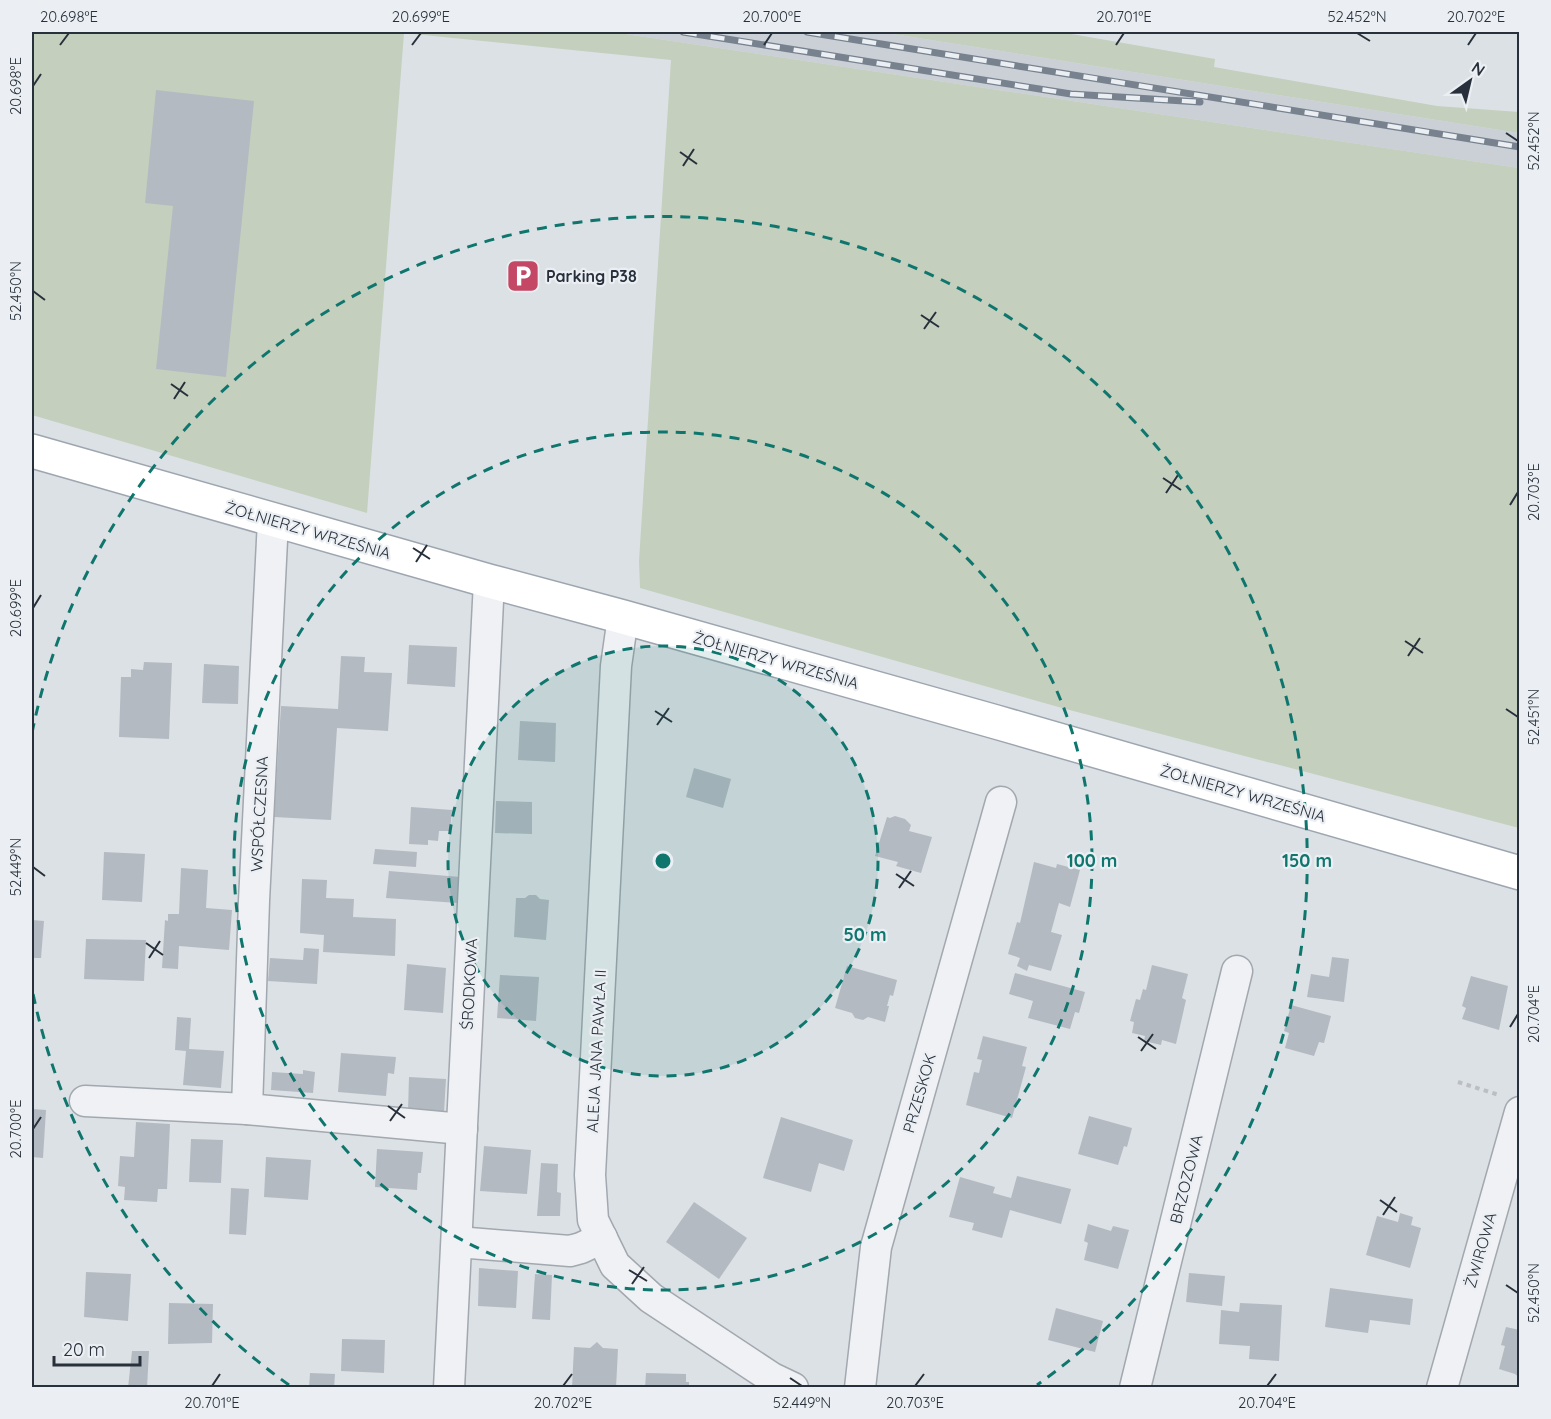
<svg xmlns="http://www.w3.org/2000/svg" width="1551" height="1419" viewBox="0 0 1551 1419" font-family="Quicksand,sans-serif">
<rect width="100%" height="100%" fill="#dce1e5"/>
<!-- built -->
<path fill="#cbd0d7" d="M612 32H880L1519 133V168Z"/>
<!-- green -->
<g fill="#c4cfbe">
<path d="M32 32H612L1519 168V828L1062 708 640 588 639 561 671 60 404 33 367 513 32 415Z"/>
<path d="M880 32H1060L1215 59 1214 67 1437 106 1519 112V133Z"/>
</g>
<!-- building -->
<g fill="#b4bac2">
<path d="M156 90 254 101 226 377 156 369 173 206 145 203Z"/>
<path d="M409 645 457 647 455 687 407 684Z"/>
<path d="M341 656 365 657 364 672 392 673 388 731 337 728 331 820 274 817 281 706 338 709Z"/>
<path d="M144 662 172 663 169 739 119 737 121 677H131V669L143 670Z"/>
<path d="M204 664 239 666 238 704 202 703Z"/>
<path d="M520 721 556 723 555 762 518 760Z"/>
<path d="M694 768 731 779 723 808 686 797Z"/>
<path d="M496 801 532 802V834L495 833Z"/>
<path d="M411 807 452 810 450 831H439L438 841 428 840V845L409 844Z"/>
<path d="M895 816 905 819 911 825 909 831 932 837 921 873 896 866 898 862 875 856 887 817 890 818Z"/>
<path d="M375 849 417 852 416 867 373 864Z"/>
<path d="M104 852 145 854 142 902 102 900Z"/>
<path d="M1034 862 1056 868 1057 864 1080 870 1070 907 1059 903 1051 932 1062 935 1051 971 1029 965 1027 971 1017 966 1020 958 1008 954 1017 922 1020 923Z"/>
<path d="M181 868 208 870 206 908 232 910 229 950 179 946 178 969 162 968 165 920 168 921V914H179Z"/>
<path d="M389 871 460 877 458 903 386 898Z"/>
<path d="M302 879 327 880 326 898 354 899 353 917 396 919 395 956 323 952 324 935 300 933Z"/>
<path d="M529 895H536L540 899 549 900 546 940 514 937 516 898H525Z"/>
<path d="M32 920 44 921 41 958H32Z"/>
<path d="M86 939 146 940 144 981 84 979Z"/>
<path d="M304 948 319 949 317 984 268 981 270 958 303 960Z"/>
<path d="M1332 957 1349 959 1344 1002 1307 997 1311 974 1329 977Z"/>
<path d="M407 964 446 968 443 1013 404 1010Z"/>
<path d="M1152 965 1188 974 1182 998 1186 1000 1176 1044 1162 1040 1161 1045 1144 1041 1145 1036 1132 1033 1134 1022 1130 1021 1136 999 1140 1000 1143 989 1146 990Z"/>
<path d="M847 966 897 980 893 996 890 995 887 1006H889L885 1022 868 1017 863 1020 855 1018 852 1013 835 1008Z"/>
<path d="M1015 973 1085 992 1079 1013 1075 1012 1070 1029 1028 1018 1033 1001 1009 994Z"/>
<path d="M500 975 539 977 536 1021 497 1018Z"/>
<path d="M1471 976 1508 986 1499 1030 1462 1019 1466 1008 1462 1006Z"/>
<path d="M1291 1005 1331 1016 1324 1043 1319 1042 1314 1056 1285 1048 1289 1033 1284 1031Z"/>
<path d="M177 1017 191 1018 189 1049 224 1051 221 1088 183 1085 186 1051 175 1050Z"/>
<path d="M983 1036 1027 1047 1022 1066 1026 1067 1012 1118 966 1105 974 1072 979 1073 982 1060 977 1059Z"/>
<path d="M341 1053 396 1057 394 1074 388 1073 386 1096 338 1092Z"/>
<path d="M303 1070 315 1072 313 1093 271 1090 272 1072 303 1074Z"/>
<path d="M409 1077 446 1079 444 1112 408 1111Z"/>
<path d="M32 1109 46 1110 43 1158 32 1157Z"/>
<path d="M1089 1116 1132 1128 1127 1147 1124 1146 1118 1165 1078 1154Z"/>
<path d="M781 1117 853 1140 844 1171 819 1163 811 1192 763 1178Z"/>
<path d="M136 1122 170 1124 167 1189H158L157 1202 124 1200 125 1187 118 1186 120 1156 134 1157Z"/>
<path d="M191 1139 223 1140 221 1183 189 1182Z"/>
<path d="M484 1146 531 1150 527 1194 480 1191Z"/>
<path d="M377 1149 423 1152 421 1173H418L417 1190 375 1187Z"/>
<path d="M266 1157 311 1160 308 1200 264 1197Z"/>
<path d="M541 1163 558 1164 557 1192 561 1193 560 1216H537Z"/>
<path d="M1017 1176 1071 1189 1061 1224 1010 1210 1002 1238 972 1230 974 1223 949 1217 960 1177 995 1187 993 1193 1011 1198Z"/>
<path d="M231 1188 249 1189 246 1235 229 1234Z"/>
<path d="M694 1202 747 1238 719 1279 666 1242Z"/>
<path d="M1400 1213 1413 1217 1411 1225 1421 1228 1410 1268 1366 1255 1377 1216 1398 1222Z"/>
<path d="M1088 1224 1111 1231 1113 1226 1129 1230 1118 1269 1084 1260 1088 1243 1084 1241Z"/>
<path d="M479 1268 518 1271 516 1308 478 1306Z"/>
<path d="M86 1272 131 1274 128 1321 84 1317Z"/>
<path d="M1189 1273 1225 1276 1222 1306 1186 1302Z"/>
<path d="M535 1274 552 1275 550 1320 532 1319Z"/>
<path d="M1330 1288 1413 1299 1410 1325 1370 1320 1368 1333 1325 1327Z"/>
<path d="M169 1303 213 1304 212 1343 168 1344Z"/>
<path d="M1240 1303 1282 1305 1279 1361 1249 1359 1250 1346 1219 1344 1221 1310 1239 1312Z"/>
<path d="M1056 1308 1103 1321 1095 1352 1048 1340Z"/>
<path d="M1506 1327 1520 1330V1378L1515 1374 1499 1369 1505 1346 1501 1345Z"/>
<path d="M342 1339 385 1340 384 1373 341 1371Z"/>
<path d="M597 1342 603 1348 618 1349 616 1388H572L574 1347 590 1348Z"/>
<path d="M132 1351H149L147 1388H128Z"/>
<path d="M310 1373 335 1374 334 1388H309Z"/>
<path d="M646 1373 686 1374V1382H689V1388H645Z"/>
</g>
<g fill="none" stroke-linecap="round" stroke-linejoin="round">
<!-- minor casing -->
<g stroke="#a2a8af" stroke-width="33">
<g id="minor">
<path d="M623 617 616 666 590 1175 593 1220 615 1265 651 1298 772 1378 793 1388"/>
<path d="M85 1101 247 1109 462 1129"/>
<path d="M247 1109 254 901 273 520"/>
<path d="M457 1242 570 1251 581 1248 602 1238"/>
<path d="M449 1388 489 581"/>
<path d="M860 1388 876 1247 1001 802"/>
<path d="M1135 1388 1237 971"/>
<path d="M1442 1388 1520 1112"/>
</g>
</g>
<!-- primary casing -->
<g stroke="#9da6b0" stroke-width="36">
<path id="primary" d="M32 451 489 581 623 617 996 722 1520 873"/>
</g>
<!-- path -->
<path stroke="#bbbfc4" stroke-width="4" stroke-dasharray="4.5 4.5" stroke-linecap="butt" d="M1458 1082 1499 1095"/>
<!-- minor -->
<use href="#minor" stroke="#eff1f4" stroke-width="30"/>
<!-- primary -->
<use href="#primary" stroke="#fff" stroke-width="33"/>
<!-- rail casing -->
<g stroke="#77828e" stroke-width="7">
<g id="rail">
<path d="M683 32 1071 94 1200 102"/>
<path d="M807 32 1520 147"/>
</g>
</g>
<!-- rail -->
<use href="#rail" stroke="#ebeff3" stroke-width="4.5" stroke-dasharray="14" stroke-linecap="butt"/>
</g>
<!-- ticks -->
<path fill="none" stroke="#27303b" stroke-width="2" d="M1357 33 1370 41M60 45 69 33M412 45 421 33M764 45 772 33M1116 45 1124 33M1468 45 1476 33M33 86 41 74M1506 133 1518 141M680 152 697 164M683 166 694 149M33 291 45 300M921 315 939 327M924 329 936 312M171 384 188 396M174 399 185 382M1163 478 1181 490M1166 493 1178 475M1510 505 1518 492M413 548 430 559M416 562 427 545M33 608 41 595M1405 641 1423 653M1408 656 1420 638M1506 709 1518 717M655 711 672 722M657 725 669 708M33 867 45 876M896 874 914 886M899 888 911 871M146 943 163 955M149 958 160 941M1510 1027 1518 1014M1138 1037 1156 1049M1141 1051 1153 1034M388 1106 405 1118M390 1121 402 1104M33 1129 41 1117M1380 1200 1397 1212M1383 1215 1395 1197M629 1270 647 1281M632 1284 644 1267M1506 1285 1518 1293M790 1378 802 1386M212 1386 220 1374M563 1386 572 1374M915 1386 924 1374M1267 1386 1276 1374"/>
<!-- distance rings -->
<circle cx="663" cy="861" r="215" fill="#0f766e" fill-opacity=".12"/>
<g fill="none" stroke="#0f766e" stroke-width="3" stroke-dasharray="10 8">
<circle cx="663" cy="861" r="215"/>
<circle cx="663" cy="861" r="429"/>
<path d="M289 1385A644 644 0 0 1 32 989M32 733A644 644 0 1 1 1037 1385"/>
</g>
<!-- icons -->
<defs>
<g id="parking-square" transform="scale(1.725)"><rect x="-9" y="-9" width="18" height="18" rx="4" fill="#c44765" stroke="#ebeff3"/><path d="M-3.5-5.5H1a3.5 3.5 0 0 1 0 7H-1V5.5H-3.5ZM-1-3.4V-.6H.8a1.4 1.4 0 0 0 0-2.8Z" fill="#fff"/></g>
</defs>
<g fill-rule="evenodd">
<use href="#parking-square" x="523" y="276"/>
</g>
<g text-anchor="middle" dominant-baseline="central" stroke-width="4.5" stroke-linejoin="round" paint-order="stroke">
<!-- poi labels -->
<g font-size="16" font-weight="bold" fill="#27303b" stroke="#ebeff3" text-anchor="start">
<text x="546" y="276">Parking P38</text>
</g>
<!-- street labels -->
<g font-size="16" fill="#27303b" stroke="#ebeff3">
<text transform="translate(308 530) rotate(16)">ŻOŁNIERZY WRZEŚNIA</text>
<text transform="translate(776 660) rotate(16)">ŻOŁNIERZY WRZEŚNIA</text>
<text transform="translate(1243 793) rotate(16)">ŻOŁNIERZY WRZEŚNIA</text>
<text transform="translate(259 814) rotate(-87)">WSPÓŁCZESNA</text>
<text transform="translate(469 984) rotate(-87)">ŚRODKOWA</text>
<text transform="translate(596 1051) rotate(-87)">ALEJA JANA PAWŁA II</text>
<text transform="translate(919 1093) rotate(-74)">PRZESKOK</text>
<text transform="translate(1186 1179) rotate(-76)">BRZOZOWA</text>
<text transform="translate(1480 1250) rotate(-74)">ŻWIROWA</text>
</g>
</g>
<circle cx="663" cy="861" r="9" fill="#0f766e" stroke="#ebeff3" stroke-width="3"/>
<g font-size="18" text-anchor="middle" font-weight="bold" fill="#0f766e" stroke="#ebeff3" stroke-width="4.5" stroke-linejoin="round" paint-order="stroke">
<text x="1092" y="867">100 m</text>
<text x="1307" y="867">150 m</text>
<text x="865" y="941">50 m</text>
</g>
<!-- border -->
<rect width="1551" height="1419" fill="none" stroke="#ebeff3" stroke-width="66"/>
<!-- north arrow -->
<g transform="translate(1470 81) rotate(34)" stroke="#ebeff3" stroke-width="4.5" paint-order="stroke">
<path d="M0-4.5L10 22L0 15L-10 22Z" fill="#27303b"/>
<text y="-9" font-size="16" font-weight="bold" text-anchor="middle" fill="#27303b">N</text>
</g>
<!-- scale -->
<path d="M54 1356v9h86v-9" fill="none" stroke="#27303b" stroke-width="3"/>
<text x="63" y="1356" font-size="18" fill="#27303b" stroke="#ebeff3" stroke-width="4.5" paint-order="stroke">20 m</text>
<rect x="33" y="33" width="1485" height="1353" fill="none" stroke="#27303b" stroke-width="2"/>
<g font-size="15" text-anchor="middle" fill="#27303b">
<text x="69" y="22">20.698°E</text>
<text x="421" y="22">20.699°E</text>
<text x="772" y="22">20.700°E</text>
<text x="1124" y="22">20.701°E</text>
<text x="1357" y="22">52.452°N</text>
<text x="1476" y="22">20.702°E</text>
<text transform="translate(16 86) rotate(-90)" y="5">20.698°E</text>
<text transform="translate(1534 141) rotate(-90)" y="5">52.452°N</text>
<text transform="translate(16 291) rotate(-90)" y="5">52.450°N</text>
<text transform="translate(1534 492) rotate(-90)" y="5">20.703°E</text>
<text transform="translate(16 608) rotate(-90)" y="5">20.699°E</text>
<text transform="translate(1534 717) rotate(-90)" y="5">52.451°N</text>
<text transform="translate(16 867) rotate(-90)" y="5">52.449°N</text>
<text transform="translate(1534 1014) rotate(-90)" y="5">20.704°E</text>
<text transform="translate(16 1129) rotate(-90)" y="5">20.700°E</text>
<text transform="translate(1534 1293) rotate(-90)" y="5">52.450°N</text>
<text x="212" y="1408">20.701°E</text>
<text x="563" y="1408">20.702°E</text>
<text x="802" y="1408">52.449°N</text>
<text x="915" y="1408">20.703°E</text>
<text x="1267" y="1408">20.704°E</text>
</g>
</svg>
